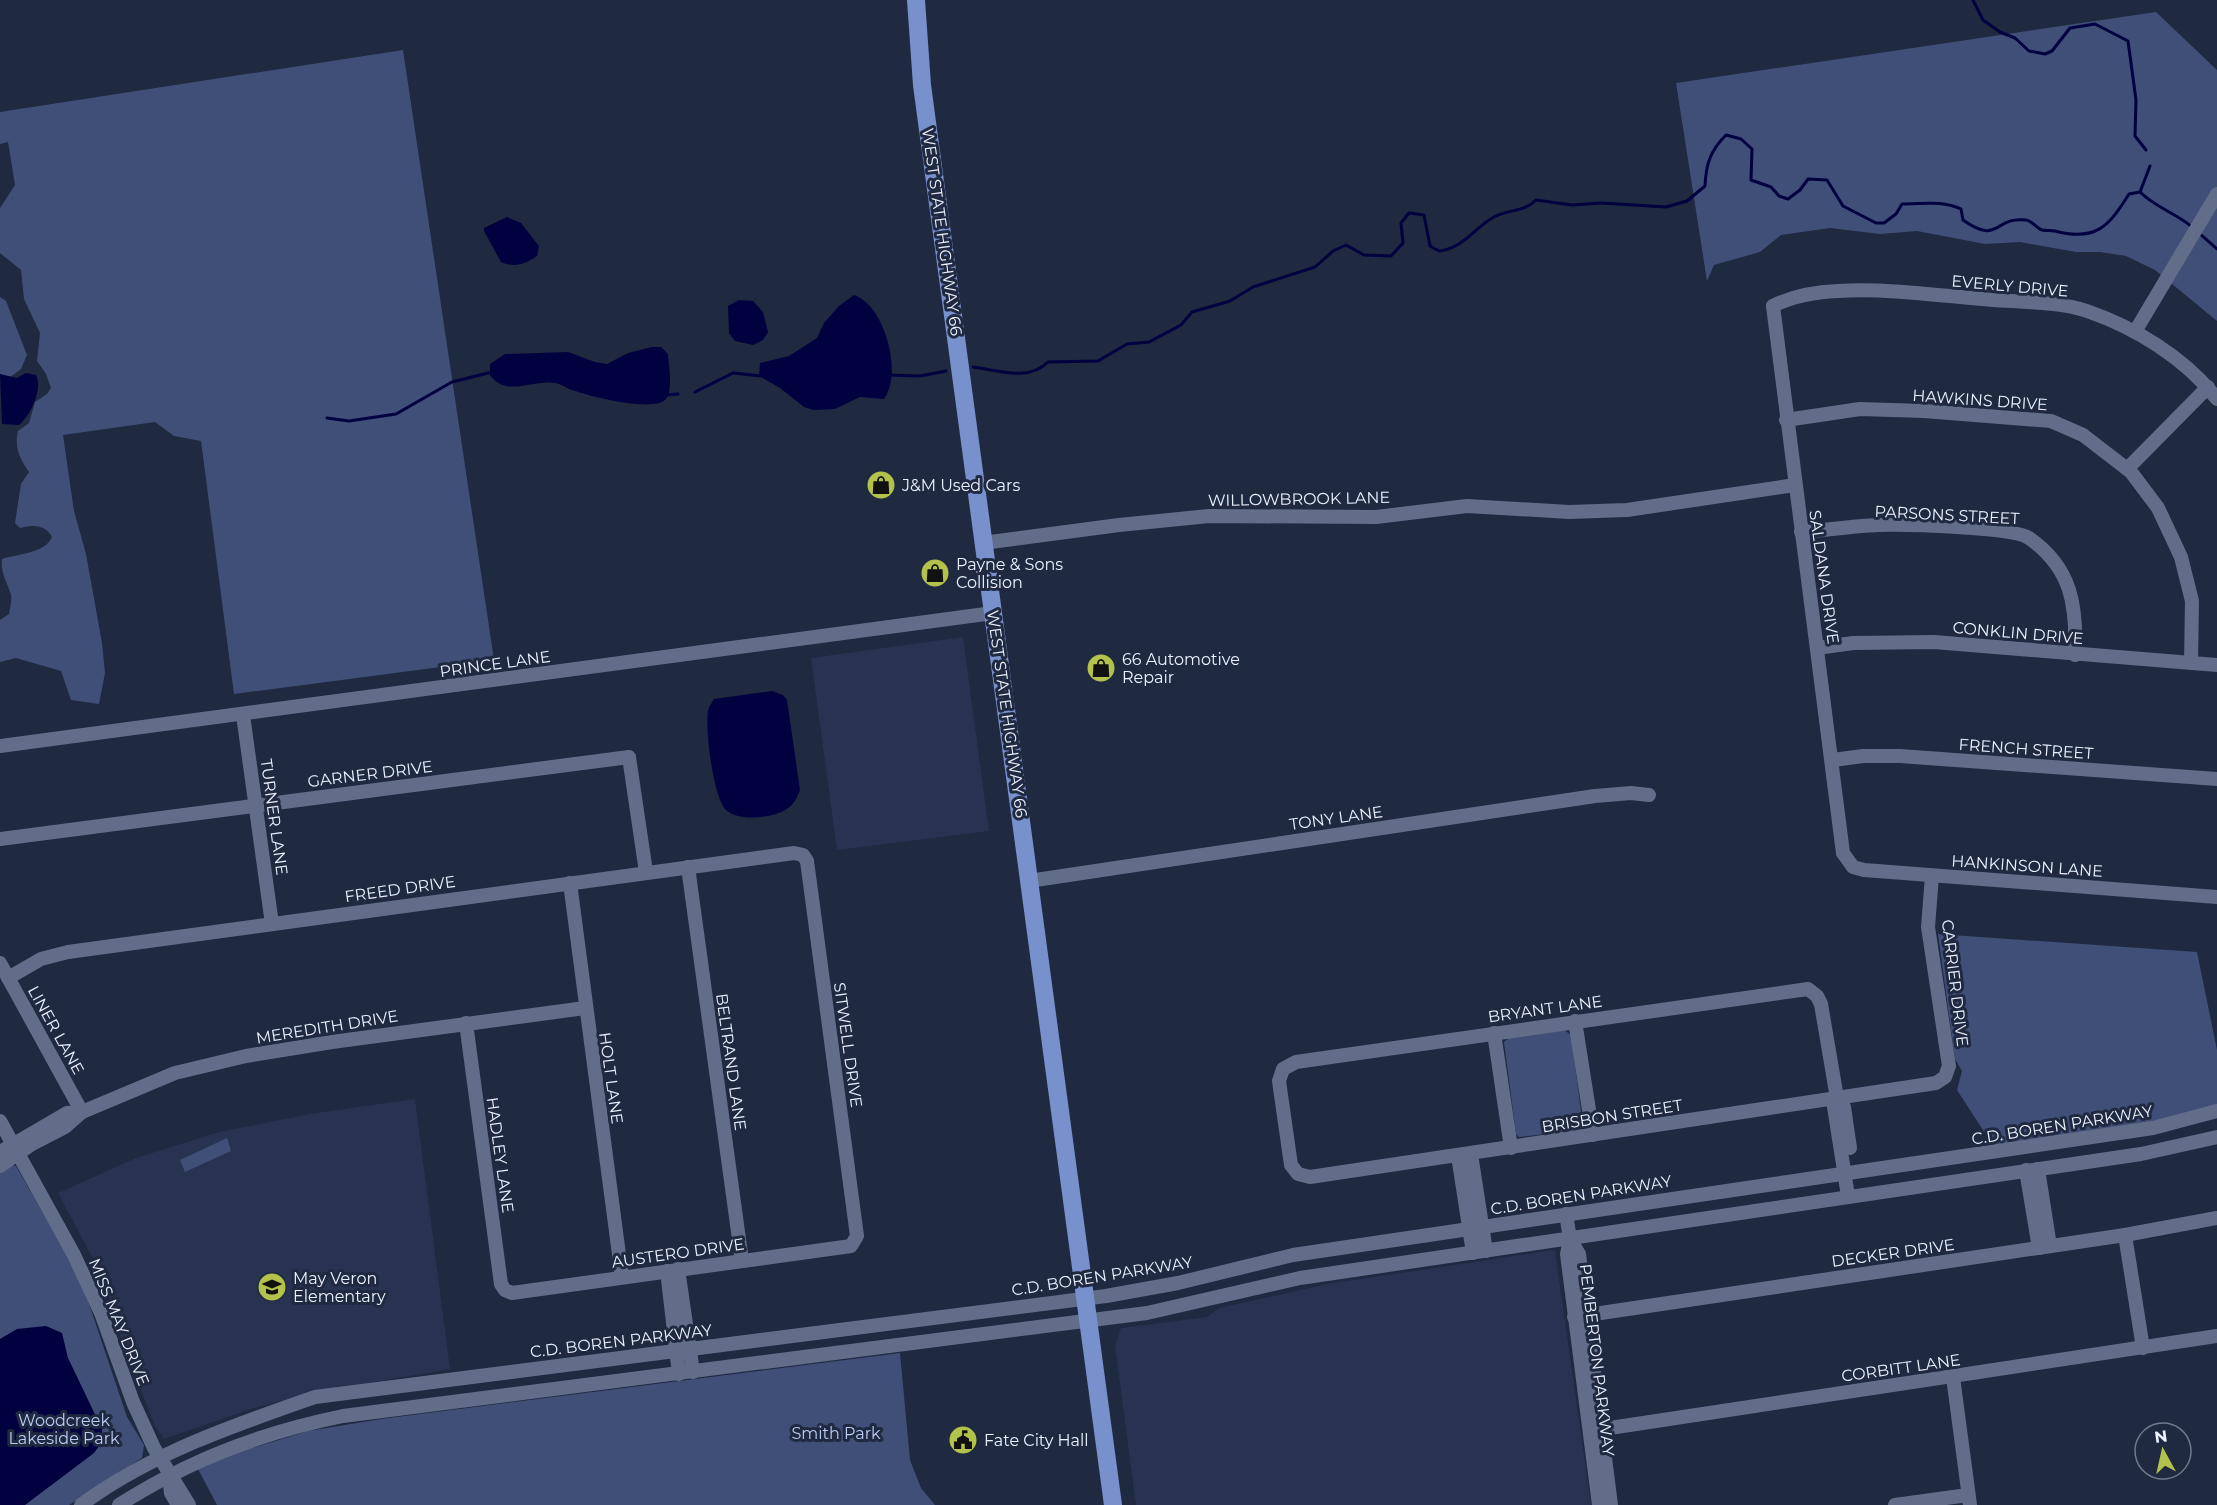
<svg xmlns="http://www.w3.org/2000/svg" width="2217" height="1505" viewBox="0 0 2217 1505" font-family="Montserrat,sans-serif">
<rect width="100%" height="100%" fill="#1f2940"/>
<!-- built -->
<g fill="#273350">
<path d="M963 637 989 831 837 850 811 658Z"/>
<path d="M415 1099 450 1369 310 1393 251 1409 164 1439 155 1426 121 1340 117 1317 92 1257 58 1193 136 1158 219 1132 310 1114Z"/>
<path d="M1555 1250 1591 1505H1136L1115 1346 1121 1328 1207 1317 1219 1308 1327 1284Z"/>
</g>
<!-- green -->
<g fill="#3f4f77">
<path d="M2156 12 2217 70V321L2155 270 2126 256 2100 252H2076L2020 242 1985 244 1917 231 1880 234 1830 228 1781 235 1760 252 1714 265 1707 281 1676 83Z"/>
<path d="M403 50 494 660 234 694 201 441 174 436 155 422 63 435 74 511 86 554 102 643 105 673 99 704 71 700 61 671 16 658 0 662V620L9 614C10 608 12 601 11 595 7 581 0 573 2 559 17 554 46 553 52 537 46 525 33 524 20 528L15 523 21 484 29 472C20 459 14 447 18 431L29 423 35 402 47 394 51 388 46 374 37 361 40 333 24 299 21 270 0 253V208L15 185 8 142 0 144V112Z"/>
<path d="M0 297 6 301 27 355 21 369 9 378 0 374Z"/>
<path d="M1938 934 2197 952 2217 1050V1107L2183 1117 1994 1147 1957 1090 1962 1071 1955 1059Z"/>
<path d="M1564 1030 1571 1035 1583 1126 1578 1130 1519 1137 1516 1134 1504 1042 1509 1038Z"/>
<path d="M227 1138 231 1151 185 1172 180 1160Z"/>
<path d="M8 1164 16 1166 81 1280 127 1417 144 1445 142 1458 69 1505H0V1169Z"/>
<path d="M900 1353 910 1460 921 1488 935 1505H217L198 1469 239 1452 308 1431 381 1419Z"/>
</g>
<!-- water -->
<g fill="#020140">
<path d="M507 217 521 223 539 246 537 256C525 264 515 268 501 262L484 231V228Z"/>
<path d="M854 295C885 305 903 374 884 399L860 397 835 409 814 410 804 407 780 388 759 376 760 363 789 356 817 338 824 323 839 306Z"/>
<path d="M739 300 753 301 763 312 768 332 763 340 753 345 735 341 729 333 728 306Z"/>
<path d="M652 347H661L668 354C669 365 673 390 666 399 655 413 588 396 572 390 566 388 562 384 555 383 533 379 506 398 490 375V364L505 354 568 352 595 362 607 364 628 353Z"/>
<path d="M26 373 36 375C43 389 31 415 19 425L2 424 0 374 17 378Z"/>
<path d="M772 691 783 695 787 700 800 790C797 798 794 804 787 809 773 818 739 822 726 810 713 797 705 729 708 711 709 706 712 703 714 699Z"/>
<path d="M46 1326 62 1333 68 1358 102 1429 103 1441 94 1453 25 1505H0V1339L17 1329Z"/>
</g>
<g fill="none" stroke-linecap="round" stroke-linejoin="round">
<!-- stream -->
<g stroke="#020140" stroke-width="3">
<path d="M1973 0 1983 20 2000 32 2015 38 2029 51 2045 54 2052 51 2070 28 2095 24 2128 41 2136 100 2135 136 2146 150"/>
<path d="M2140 192 2150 166"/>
<path d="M2199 233 2217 249"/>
<path d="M973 367C998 370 1028 382 1048 362L1098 361 1127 344 1149 342 1181 325 1192 312 1230 301 1253 287 1315 267 1333 251 1346 245 1364 255 1391 256 1403 243 1401 223 1409 213 1424 215 1430 246 1439 251C1464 248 1474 228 1494 217 1509 209 1525 212 1536 200L1572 205 1601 203 1666 207 1687 201 1705 186C1706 164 1710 151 1726 135L1741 139 1752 149 1751 180 1771 187 1779 196 1788 199 1800 190 1808 179 1827 180 1843 206 1876 223H1884L1896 214 1902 204C1924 204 1942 200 1961 209L1963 220C2000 246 1993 216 2026 220 2033 221 2036 228 2042 230 2046 231 2051 230 2055 231 2096 242 2109 226 2129 194L2140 192C2156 208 2176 213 2192 227"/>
<path d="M888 375 920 376 946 371"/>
<path d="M695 392 733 373 761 376"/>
<path d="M665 395 678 394"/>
<path d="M327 418 349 421 396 414 452 382 492 372"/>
</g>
<!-- minor -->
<g stroke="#626e89" stroke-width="14">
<path d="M2136 330 2217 194"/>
<path d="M2217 399C2185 358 2136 328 2087 311 2061 302 2021 302 1993 300 1942 296 1889 288 1838 291 1816 292 1792 296 1773 306L1843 853 1853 867 1864 870 2217 897"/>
<path d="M1786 420 1860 409 1924 411 2051 421 2083 435 2131 472 2158 508 2181 557 2192 601 2191 663"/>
<path d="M2127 469 2208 387"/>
<path d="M1801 532C1827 530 1853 526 1879 525 1903 524 2014 527 2029 538 2072 568 2077 606 2075 655"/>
<path d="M983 543 1119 525 1209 516 1376 517 1467 506 1569 512 1627 510 1795 485"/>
<path d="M1817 648 1853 643 1934 642 2217 665"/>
<path d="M243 715 272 924"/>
<path d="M0 746 993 613"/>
<path d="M1833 760 1863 756H1900L2217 779"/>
<path d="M0 839 629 757 646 872"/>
<path d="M688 867 742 1261"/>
<path d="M1029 881 1595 796 1631 793 1649 795"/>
<path d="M570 883 622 1277"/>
<path d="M0 963 82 1112"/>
<path d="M8 978 41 959 68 952 794 853 803 855 807 861 857 1236 851 1246 512 1293 505 1290 501 1284 466 1023"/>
<path d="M1575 1021 1593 1135"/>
<path d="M1494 1033 1511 1148"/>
<path d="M1837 1098 1844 1107 1850 1148"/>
<path d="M0 1121 74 1255 101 1313 133 1402 154 1448 189 1505"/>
<path d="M0 1152 67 1113 82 1112"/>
<path d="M1471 1154 1486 1251"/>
<path d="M1458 1156 1473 1253"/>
<path d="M0 1166 32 1144 65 1127 82 1112 175 1073 246 1056 332 1042 585 1008"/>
<path d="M2038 1169 2050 1246"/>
<path d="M2026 1170 2039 1248"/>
<path d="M1848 1196 1834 1107 1837 1098 1821 1004 1817 996 1808 989 1296 1062 1283 1069 1279 1081 1291 1165 1298 1174 1310 1177 1936 1083 1945 1077 1949 1066 1928 927 1932 876"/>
<path d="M1566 1214 1570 1239 1579 1254 1611 1505"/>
<path d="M2125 1235 2143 1348"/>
<path d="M1570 1239 1567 1254 1599 1505"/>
<path d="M678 1269 693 1372"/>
<path d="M667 1271 679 1374"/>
<path d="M1574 1317 2125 1235 2217 1218"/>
<path d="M1953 1377 1970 1505"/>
<path d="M1590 1431 2217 1336"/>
<path d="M169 1476 171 1493 178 1505"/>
<path d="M81 1505C150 1454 234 1425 315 1397L1106 1296 1178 1283 1293 1255 2153 1128 2217 1111"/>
<path d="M119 1505C187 1461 264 1432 343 1416L1147 1313 1300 1278 2141 1154 2217 1137"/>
<path d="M1895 1505 1968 1495"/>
</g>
<!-- major -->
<path stroke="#7891cc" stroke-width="18" d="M916 0 922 85 1113 1505"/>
</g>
<!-- icons -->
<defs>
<g id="shop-disc" transform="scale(1.5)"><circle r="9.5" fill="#b3c24b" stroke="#1f2940"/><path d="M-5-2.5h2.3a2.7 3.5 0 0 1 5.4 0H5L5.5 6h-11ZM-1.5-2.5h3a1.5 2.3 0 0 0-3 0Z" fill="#111"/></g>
<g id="school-disc" transform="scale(1.5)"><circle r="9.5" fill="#b3c24b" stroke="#1f2940"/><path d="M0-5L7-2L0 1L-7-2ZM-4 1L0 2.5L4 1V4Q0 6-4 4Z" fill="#111"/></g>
<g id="civic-disc" transform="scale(1.5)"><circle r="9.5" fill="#b3c24b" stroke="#1f2940"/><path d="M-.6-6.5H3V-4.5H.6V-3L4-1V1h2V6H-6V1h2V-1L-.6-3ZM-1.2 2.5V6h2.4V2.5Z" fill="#111"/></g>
</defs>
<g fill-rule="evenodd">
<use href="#shop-disc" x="881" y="485"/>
<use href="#shop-disc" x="935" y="573"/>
<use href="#shop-disc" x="1101" y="668"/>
<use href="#school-disc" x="272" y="1287"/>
<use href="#civic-disc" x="963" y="1440"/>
</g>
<g text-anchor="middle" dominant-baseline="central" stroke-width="6" stroke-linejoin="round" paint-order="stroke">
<!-- street labels -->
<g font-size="16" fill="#ebf1fe" stroke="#1f2940">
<text transform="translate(942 232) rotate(82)">WEST STATE HIGHWAY 66</text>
<text transform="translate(2010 286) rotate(5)">EVERLY DRIVE</text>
<text transform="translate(1980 400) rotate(4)">HAWKINS DRIVE</text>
<text transform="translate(1299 499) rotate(-1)">WILLOWBROOK LANE</text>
<text transform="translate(1947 515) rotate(3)">PARSONS STREET</text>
<text transform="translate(1824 577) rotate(82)">SALDANA DRIVE</text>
<text transform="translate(2018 633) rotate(5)">CONKLIN DRIVE</text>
<text transform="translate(495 664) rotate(-8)">PRINCE LANE</text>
<text transform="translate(1007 714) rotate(82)">WEST STATE HIGHWAY 66</text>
<text transform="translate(2026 749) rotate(4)">FRENCH STREET</text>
<text transform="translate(370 774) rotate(-7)">GARNER DRIVE</text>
<text transform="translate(274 817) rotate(82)">TURNER LANE</text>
<text transform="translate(1336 818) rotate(-8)">TONY LANE</text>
<text transform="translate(2027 866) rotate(4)">HANKINSON LANE</text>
<text transform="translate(400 889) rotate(-8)">FREED DRIVE</text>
<text transform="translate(1955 983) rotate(83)">CARRIER DRIVE</text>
<text transform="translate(1545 1009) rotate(-8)">BRYANT LANE</text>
<text transform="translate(327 1027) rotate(-9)">MEREDITH DRIVE</text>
<text transform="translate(56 1030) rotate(61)">LINER LANE</text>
<text transform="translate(848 1045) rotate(82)">SITWELL DRIVE</text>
<text transform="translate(731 1062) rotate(82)">BELTRAND LANE</text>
<text transform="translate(611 1078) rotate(82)">HOLT LANE</text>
<text transform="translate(1612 1116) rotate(-9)">BRISBON STREET</text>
<text transform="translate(2062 1125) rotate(-9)">C.D. BOREN PARKWAY</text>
<text transform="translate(500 1155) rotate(82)">HADLEY LANE</text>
<text transform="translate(1581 1195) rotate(-9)">C.D. BOREN PARKWAY</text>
<text transform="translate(678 1253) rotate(-8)">AUSTERO DRIVE</text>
<text transform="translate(1893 1253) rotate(-8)">DECKER DRIVE</text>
<text transform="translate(1102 1276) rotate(-9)">C.D. BOREN PARKWAY</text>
<text transform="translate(119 1322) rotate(68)">MISS MAY DRIVE</text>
<text transform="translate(621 1341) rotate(-7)">C.D. BOREN PARKWAY</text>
<text transform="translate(1597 1360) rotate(83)">PEMBERTON PARKWAY</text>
<text transform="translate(1901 1368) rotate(-8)">CORBITT LANE</text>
</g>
<!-- poi labels -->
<g font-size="16" fill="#ebf1fe" stroke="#1f2940" text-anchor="start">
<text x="902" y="485">J&amp;M Used Cars</text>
<text x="956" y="564">Payne &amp; Sons<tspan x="956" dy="18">Collision</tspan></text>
<text x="1122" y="659">66 Automotive<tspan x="1122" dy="18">Repair</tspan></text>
<text x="293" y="1278">May Veron<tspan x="293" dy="18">Elementary</tspan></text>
<text x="984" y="1440">Fate City Hall</text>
</g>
<!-- park labels -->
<g font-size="16" fill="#baccf2" stroke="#1f2940">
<text x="64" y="1420">Woodcreek<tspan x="64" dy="18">Lakeside Park</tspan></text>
<text x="836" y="1433">Smith Park</text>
</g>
</g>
<!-- north arrow -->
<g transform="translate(2163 1451) rotate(352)"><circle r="28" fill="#1f2940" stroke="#71798c" stroke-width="1.5"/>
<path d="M0-4.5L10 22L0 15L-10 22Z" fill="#b3c24b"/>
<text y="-9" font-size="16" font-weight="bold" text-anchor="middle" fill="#ebf1fe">N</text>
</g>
</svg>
